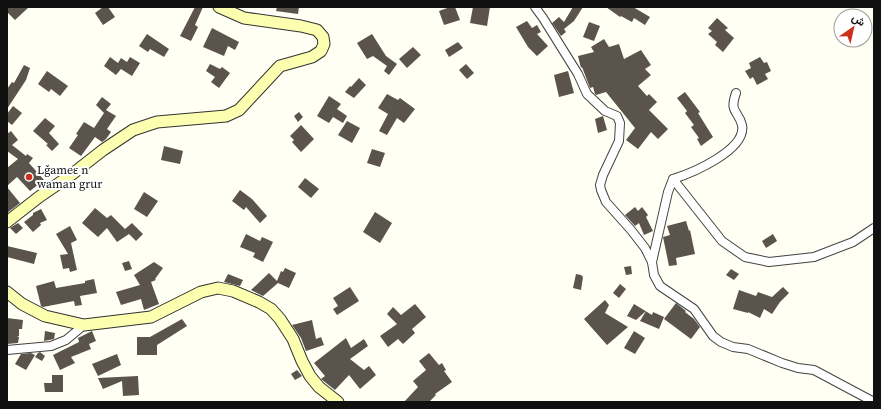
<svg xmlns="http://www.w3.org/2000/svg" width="881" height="409" viewBox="0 0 881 409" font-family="'Source Serif 4',Vazirmatn,serif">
<rect width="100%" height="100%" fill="#fffff4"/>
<!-- building -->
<g fill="#5a544c">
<path d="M7 7H29L15 20 7 12Z"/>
<path d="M103 7H108L115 17 103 25 95 13Z"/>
<path d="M195 7H203L195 25 198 27 191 41 180 36Z"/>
<path d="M277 7H299L298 14 276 11Z"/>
<path d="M450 7H455L460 20 444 25 439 11Z"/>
<path d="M473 7H490L487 26 470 23Z"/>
<path d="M573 7H583L574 21 564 29 566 32 561 36 552 23 559 17 564 22Z"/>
<path d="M606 7H633L650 17 645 25 634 18 632 22 621 16 620 17Z"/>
<path d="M717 18 728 28 725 30 734 38 723 52 715 45 717 42 708 34 712 31 708 28Z"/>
<path d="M527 21 532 28 537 25 541 32 537 34 548 46 537 56 528 47 516 27Z"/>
<path d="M589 22 600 26 594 41 583 37Z"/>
<path d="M212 28 239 42 235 50 228 46 224 56 203 47Z"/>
<path d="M147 34 169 49 164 57 150 49 148 52 139 46Z"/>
<path d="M372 34 386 56 397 64 389 75 384 71 387 66 373 56 367 59 357 43Z"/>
<path d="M604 39 609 47 619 44 624 59 641 50 651 65 645 69 651 75 638 86 647 96 649 94 657 102 649 110 668 129 658 139 651 132 638 149 626 140 635 128 606 92 596 95 595 94 593 87 590 88 582 67 581 68 578 56 594 52 591 47Z"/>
<path d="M458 42 463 48 449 57 445 50Z"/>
<path d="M413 47 421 55 407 68 399 59Z"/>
<path d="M110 57 118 63 121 58 127 62 130 57 140 63 132 76 121 69 116 75 104 66Z"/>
<path d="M760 57 764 63 767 62 771 71 765 74 768 79 757 85 753 77 750 79 745 71 751 68 749 63Z"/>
<path d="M210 64 220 69 222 67 230 73 219 88 211 82 215 77 206 71Z"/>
<path d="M466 64 474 73 467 79 459 70Z"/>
<path d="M24 65 30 68 26 80 7 109V89L12 82 14 83Z"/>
<path d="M47 71 68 86 60 96 51 89 49 92 38 84Z"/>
<path d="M568 71 574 93 559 97 554 75Z"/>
<path d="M359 78 366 85 354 98 345 92 350 86 351 87Z"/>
<path d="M685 92 700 112 698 113 713 137 701 146 697 139 699 138 691 127 694 125 685 113 687 111 677 98Z"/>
<path d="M387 94 398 100 400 98 415 109 404 123 397 118 387 135 379 131 388 114 378 108Z"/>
<path d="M329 96 341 104 337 109 347 116 343 123 333 117 329 123 317 116Z"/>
<path d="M102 97 111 104 106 110 116 116 107 129 111 132 106 139 102 142 95 137 81 156 69 148 78 135 76 134 84 122 94 128 106 110 104 113 96 105Z"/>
<path d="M13 106 22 113 12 125 7 121V114Z"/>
<path d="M299 112 303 117 298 122 294 116Z"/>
<path d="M603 116 607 130 598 133 595 119Z"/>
<path d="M45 118 55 126 49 133 59 144 52 151 46 145 48 144 33 131Z"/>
<path d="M347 121 360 128 352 143 338 135Z"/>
<path d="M301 125 314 139 301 152 292 142 294 140 290 136Z"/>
<path d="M11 131 18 140 12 145 26 156 27 154 33 158 29 163 44 180 30 191 17 177 7 186V168L18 159 7 151V134Z"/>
<path d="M164 146 183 151 180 164 161 160Z"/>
<path d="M372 149 385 153 380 167 367 163Z"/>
<path d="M305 178 319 189 311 198 298 187Z"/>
<path d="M7 187 20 203 7 213Z"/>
<path d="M240 190 252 199 267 216 260 223 246 207 244 210 232 201Z"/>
<path d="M144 192 158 201 147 217 134 209Z"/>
<path d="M635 207 638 211 642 207 648 215 646 217 653 231 644 235 639 223 635 226 625 215Z"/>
<path d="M95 208 107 218 111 215 125 229 132 223 143 234 136 241 129 234 117 242 107 228 98 237 82 223Z"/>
<path d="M41 209 47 220 40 223 41 225 33 232 24 222 33 215V213Z"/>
<path d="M375 212 392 223 380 243 363 232Z"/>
<path d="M686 221 689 231 690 230 695 254 676 258 677 265 669 266 663 237 670 235 667 226Z"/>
<path d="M18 223 23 228 16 234 10 228Z"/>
<path d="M70 226 77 240 71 243 77 270 70 272 69 268 63 269 60 255 68 254 56 234Z"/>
<path d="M246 234 260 241 262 237 273 242 263 262 253 257 255 253 240 247Z"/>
<path d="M773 234 777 241 766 248 762 241Z"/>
<path d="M7 246 37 253 34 264 7 257Z"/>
<path d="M129 261 132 269 125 271 122 263Z"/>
<path d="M154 262 163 268 155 279 156 280 151 282 159 304 144 310 141 299 121 305 116 292 140 285 134 275Z"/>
<path d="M631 266 632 274 626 275 624 267Z"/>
<path d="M285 268 296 273 289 288 278 283 263 296 251 290 269 273 277 281 281 271 283 272Z"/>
<path d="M731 269 739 274 734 280 726 275Z"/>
<path d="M228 274 243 280 240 286 224 282Z"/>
<path d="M576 274 581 275 583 277 581 290 573 288Z"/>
<path d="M94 279 97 293 80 296 82 305 75 306 74 301 43 307 41 306 36 286 54 281 56 288 85 283V281Z"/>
<path d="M620 284 626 289 619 298 613 293Z"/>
<path d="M350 287 359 301 337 315 333 309 338 306 333 298Z"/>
<path d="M783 287 789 293 780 302 772 314 764 309 760 318 748 312V313L733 309 739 290 756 296 758 292 772 297Z"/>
<path d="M605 300 609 305 605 313 628 327 607 345 584 319Z"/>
<path d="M676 303 686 311 685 312 694 319 700 327 691 339 664 319Z"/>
<path d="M415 304 426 317 412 329 415 333 403 344 398 339 388 347 380 336 397 324 387 314 393 307 401 315Z"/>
<path d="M634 304 652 315 653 312 664 317 659 329 640 321 646 311 636 320 627 316Z"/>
<path d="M7 318 23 320 22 329H19V336H17L19 337 18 343 7 344Z"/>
<path d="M182 319 187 326 157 345V355H137V337H150Z"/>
<path d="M312 320 316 339 321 337 324 345 306 351 301 338 292 325Z"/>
<path d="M45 331 55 333 54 339 44 341Z"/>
<path d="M92 331 96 341 89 344 91 349 71 357 75 363 60 370 53 355 79 342 78 338Z"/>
<path d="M634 331 645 338 635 354 624 348Z"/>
<path d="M346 338 351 348 364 339 368 346 350 359 364 370 369 366 376 375 360 389 349 375 335 390 321 379 325 376 314 363Z"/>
<path d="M40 352 45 356 42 361 35 357 38 353Z"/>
<path d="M31 353 35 355 26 370 15 364 21 354Z"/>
<path d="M429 353 439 365 442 363 446 370 444 371 452 382 435 394 436 395 429 402H404L418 387 413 381 426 370 419 361Z"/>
<path d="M117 354 121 365 98 376 92 364Z"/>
<path d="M297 370 302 376 295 380 291 374Z"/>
<path d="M52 375H63V392H45L44 383H52Z"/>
<path d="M138 376 139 395 123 396 122 381 103 389 98 378Z"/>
</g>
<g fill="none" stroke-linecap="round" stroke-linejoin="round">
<!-- street casing -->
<g stroke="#434343" stroke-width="10">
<g id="street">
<path d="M535 7 543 18 578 74 587 94 605 111 617 116 620 123 619 141 603 175 600 185 601 190 606 202 631 230 645 248 652 262 654 275 660 286 694 309 713 336 721 342 733 347 748 349 782 363 798 368 814 370 874 402"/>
<path d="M673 179 722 241 745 257 769 262 814 257 853 242 874 228"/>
<path d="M652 262 668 192 673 179C692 173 747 150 742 125 738 110 729 113 736 93"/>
<path d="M7 350 51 346 66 340 84 325"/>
</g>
</g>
<!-- secondary casing -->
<g stroke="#323232" stroke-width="13">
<g id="secondary">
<path d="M7 222 39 197 71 175 103 150 133 130 157 122 226 116 239 110 280 66 312 57 321 51 324 44 323 37 317 30 301 26 244 18 219 7"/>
<path d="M7 292 22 304 45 316 84 325 151 317 201 292 218 288 233 291 259 302 271 309 280 319 293 339 302 361 310 376 319 387 338 402"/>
</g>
</g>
<!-- street -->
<use href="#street" stroke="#fff" stroke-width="8"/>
<!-- secondary -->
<use href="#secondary" stroke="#fbffaf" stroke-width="11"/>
</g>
<!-- markers -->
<circle fill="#cb311d" stroke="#fff" stroke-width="1.5" cx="29" cy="177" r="4"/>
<g text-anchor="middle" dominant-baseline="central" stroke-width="4" stroke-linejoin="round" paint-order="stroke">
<!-- poi labels -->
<g font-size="12" fill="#101010" stroke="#fff" text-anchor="start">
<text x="37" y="170">Lǧameε n<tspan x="37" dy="14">waman grur</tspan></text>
</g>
</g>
<!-- border -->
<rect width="881" height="409" fill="none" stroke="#101010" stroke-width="16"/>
<!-- north arrow -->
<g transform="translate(853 28) rotate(34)"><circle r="19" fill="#ffffff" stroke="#9f9f9f"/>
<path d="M0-3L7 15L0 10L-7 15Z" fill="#cb311d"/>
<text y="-6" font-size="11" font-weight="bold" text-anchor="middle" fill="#101010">ش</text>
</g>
</svg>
